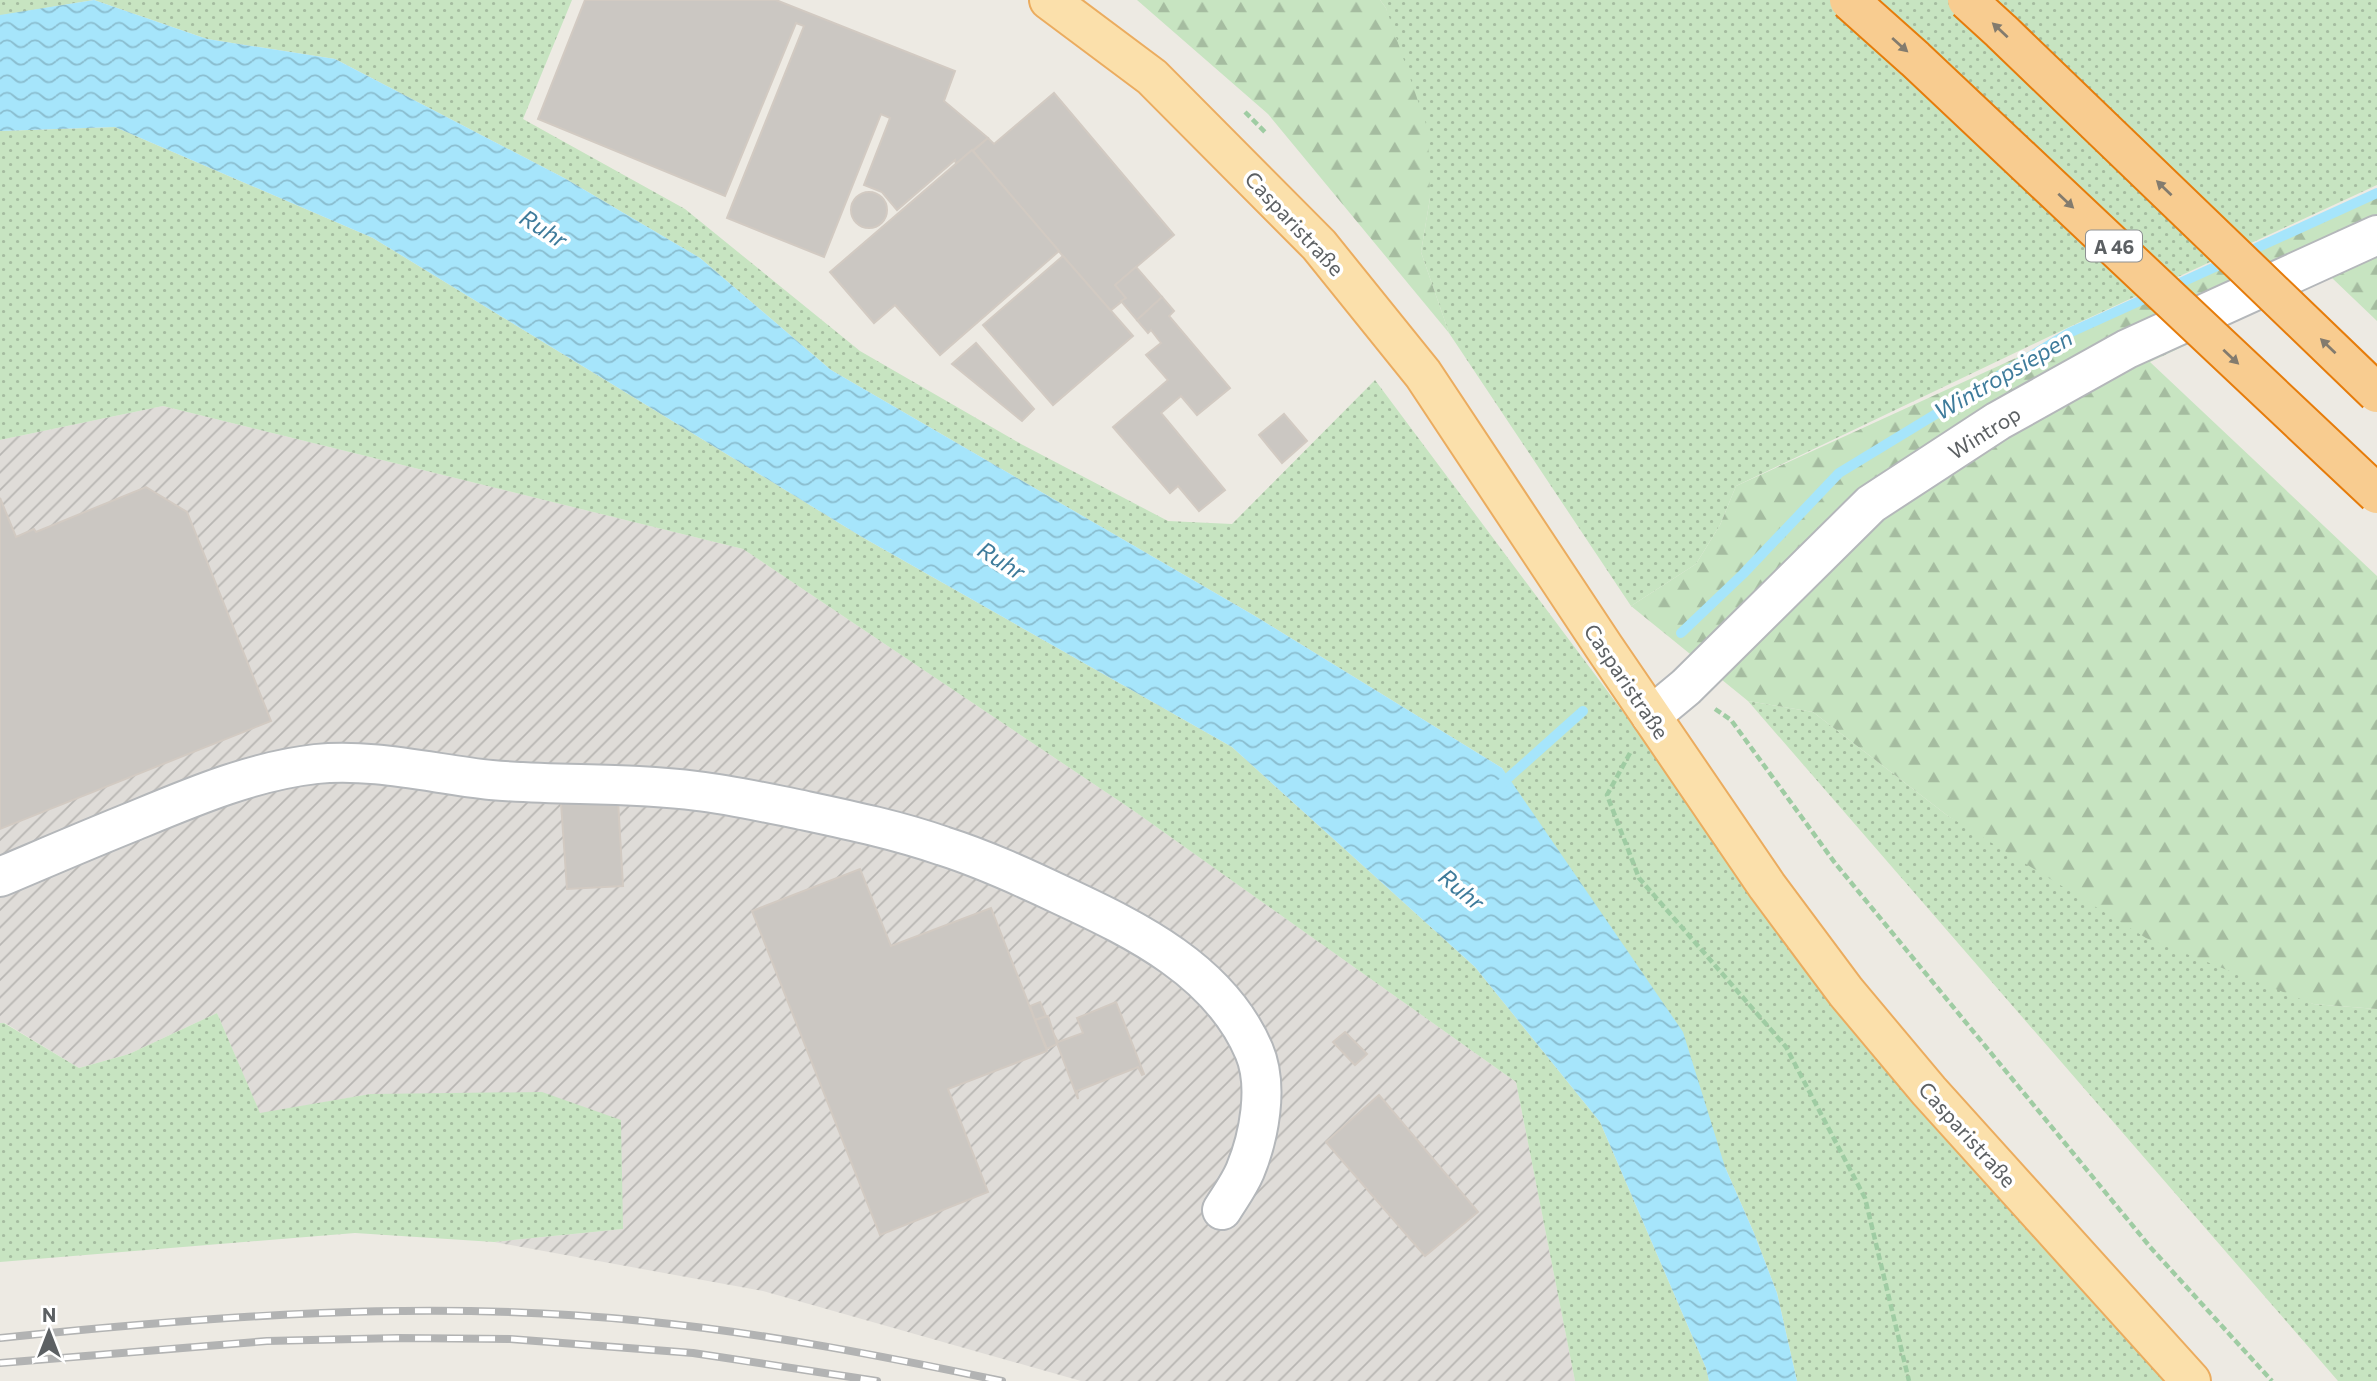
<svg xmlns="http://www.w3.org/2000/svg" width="2377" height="1381" viewBox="0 0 2377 1381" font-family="Commissioner,sans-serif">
<defs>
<pattern id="industrial-furrows" width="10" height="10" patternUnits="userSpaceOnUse" patternTransform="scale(1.75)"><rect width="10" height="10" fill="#dfdcd8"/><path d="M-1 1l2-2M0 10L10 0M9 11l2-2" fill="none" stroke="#b8b6b3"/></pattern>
<pattern id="grass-dots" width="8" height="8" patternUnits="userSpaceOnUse" patternTransform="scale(1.75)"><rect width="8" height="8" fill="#c7e4c1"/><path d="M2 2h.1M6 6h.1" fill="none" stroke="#a5bca0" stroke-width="1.8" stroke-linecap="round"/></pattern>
<pattern id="forest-firs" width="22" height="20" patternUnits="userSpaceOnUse" patternTransform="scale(1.75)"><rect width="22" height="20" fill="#c7e4c1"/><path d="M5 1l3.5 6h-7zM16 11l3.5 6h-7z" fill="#a5bca0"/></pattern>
<pattern id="water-waves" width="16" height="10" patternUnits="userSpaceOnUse" patternTransform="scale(1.75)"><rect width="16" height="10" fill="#a6e5fb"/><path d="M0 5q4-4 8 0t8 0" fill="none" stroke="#8abdcf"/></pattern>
</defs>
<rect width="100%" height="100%" fill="#edeae3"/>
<!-- industrial -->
<path fill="url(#industrial-furrows)" d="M163 406 743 549 1134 811 1516 1082 1575 1381H1081L763 1291 494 1242 623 1229 370 1094 260 1114 217 1013 129 1054 79 1068 5 1023H0V440Z"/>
<!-- grass -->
<g fill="url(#grass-dots)">
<path d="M0 0H572L523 119 685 209 860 351 1021 444 1168 521 1232 524 1375 380 1629 720 2098 1305 2165 1381H1797L1777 1293 1754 1233 1725 1167 1502 768 1255 616 831 370 700 258 566 179 335 59 207 39 94 0 3 15H0Z"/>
<path d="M1380 0H2377V185L2065 329 1736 486 1720 525 1696 564 1631 606 1449 333 1421 252 1430 198 1386 8Z"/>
<path d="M115 127 373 238 862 537 1232 747 1475 967 1600 1122 1706 1368 1709 1381H1575L1516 1082 1134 811 743 549 163 406 0 440V131Z"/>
<path d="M1748 701 1813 712 1948 816 2313 1004 2377 1009V1381H2338Z"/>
<path d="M217 1013 260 1113 370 1094 542 1092 621 1120 623 1229 494 1242 355 1233 0 1262V1023H4L79 1068 129 1054Z"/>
</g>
<!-- forest -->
<g fill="url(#forest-firs)">
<path d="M1137 0H1380L1386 8 1428 130 1430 198 1421 252 1449 333 1268 114Z"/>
<path d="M2377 193V321L2331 277 2150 362 2377 576V1009L2313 1004 2146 938 1948 816 1813 712 1748 701 1631 606 1696 564 1720 525 1736 486Z"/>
</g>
<!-- water -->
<path fill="url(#water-waves)" d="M94 0 207 39 335 59 566 179 700 258 831 370 1255 616 1502 768 1683 1032 1725 1167 1754 1233 1777 1293 1797 1381H1709L1706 1368 1600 1122 1475 967 1232 747 862 537 373 238 115 127 0 131V15Z"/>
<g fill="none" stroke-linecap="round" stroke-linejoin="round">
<!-- stream -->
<g stroke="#a6e5fb" stroke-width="10">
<path d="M2243 254 2377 193"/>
<path d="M2169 288 2228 261"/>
<path d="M1681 633 1743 574 1839 473 2069 333 2155 294"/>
<path d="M1499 786 1583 711"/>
</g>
</g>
<!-- building -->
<g fill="#cbc7c2" stroke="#d2cac2" stroke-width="2">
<path d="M585 0H776L955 71 944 101 988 138 956 164 955 160 897 210 882 192 864 185 890 118 881 114 824 257 727 218 804 26 796 23 725 196 538 119Z"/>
<path d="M1054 93 1174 235 1115 285 1126 298 1110 311 973 151 988 138 994 144Z"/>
<path d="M972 150 1059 251 940 355 895 305 874 323 830 272Z"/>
<circle cx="869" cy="210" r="18"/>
<path d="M1063 256 1133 336 1053 405 983 325Z"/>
<path d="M1136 267 1162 297 1137 320 1121 301 1126 298 1115 285Z"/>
<path d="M1162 297 1174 311 1169 316 1230 388 1197 415 1181 396 1161 413 1225 490 1199 511 1178 486 1170 493 1113 427 1168 380 1146 355 1161 343 1151 330 1148 333 1137 320Z"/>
<path d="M976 343 1034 409 1022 421 952 364Z"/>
<path d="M1284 414 1307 441 1282 463 1259 435Z"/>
<path d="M146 487 187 512 271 721 0 829V498L16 537 34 529 36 532Z"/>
<path d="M618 800 623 886 567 889 561 803Z"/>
<path d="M860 869 891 946 991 908 1047 1051 948 1089 988 1192 880 1235 752 911Z"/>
<path d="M1040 1002 1046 1016 1035 1020 1030 1006Z"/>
<path d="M1116 1002 1144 1074 1142 1075 1138 1067 1077 1091 1078 1099 1053 1033 1058 1042 1083 1033 1077 1018Z"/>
<path d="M1048 1016 1057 1044 1047 1049 1035 1020Z"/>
<path d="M1345 1032 1367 1054 1355 1065 1333 1042Z"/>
<path d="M1379 1095 1478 1212 1425 1256 1326 1142Z"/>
</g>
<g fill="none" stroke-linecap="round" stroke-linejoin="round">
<!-- minor casing -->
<g stroke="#b4b7ba" stroke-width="42">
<g id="minor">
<path d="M1651 716 1686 687 1871 504 1998 421 2127 349 2377 235"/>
<path d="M0 877C45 858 89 839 134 821 192 797 253 771 316 764 373 758 434 774 491 780 559 786 628 782 697 791 732 795 767 803 802 810 849 820 897 830 943 846 984 859 1023 877 1063 896 1136 930 1220 971 1254 1051 1269 1086 1259 1137 1245 1171 1239 1185 1230 1197 1222 1210"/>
</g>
</g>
<!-- major casing -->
<g stroke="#ebac5f" stroke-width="42">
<path id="major" d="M1049 0 1152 77 1319 245 1423 374 1604 647 1767 886 1846 992 1929 1091 2191 1381"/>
</g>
<!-- path -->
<g stroke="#9fcca3" stroke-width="4.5" stroke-dasharray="7 3.5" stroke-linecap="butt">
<path d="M1245 112 1266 133"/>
<path d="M1715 709 1731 720 1835 863 2151 1248 2272 1381"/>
<path d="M1630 753 1607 795 1639 878 1786 1047 1865 1198 1909 1381"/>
</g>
<!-- minor -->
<use href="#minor" stroke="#fff" stroke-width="38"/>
<!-- major -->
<use href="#major" stroke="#fbe0ab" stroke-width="38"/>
<!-- rail casing -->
<g stroke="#b2b3b3" stroke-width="8">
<g id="rail">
<path d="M0 1338C213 1316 429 1299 643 1321 764 1333 883 1356 1002 1381"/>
<path d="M0 1363 267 1341 399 1338 510 1339 693 1353 877 1381"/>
</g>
</g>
<!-- rail -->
<use href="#rail" stroke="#fff" stroke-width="5" stroke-dasharray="16" stroke-linecap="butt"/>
<!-- highway-bridge casing -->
<g stroke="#e67c0b" stroke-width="42" stroke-linecap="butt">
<g id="highway-bridge">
<path d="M1849 0 1915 59 2377 494"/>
<path d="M1967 0 2001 31 2377 393"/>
</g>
</g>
<!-- highway-bridge -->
<use href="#highway-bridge" stroke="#f8cc90" stroke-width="38"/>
</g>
<!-- one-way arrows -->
<defs><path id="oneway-solid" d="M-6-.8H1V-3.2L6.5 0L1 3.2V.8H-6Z" transform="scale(1.75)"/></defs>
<g fill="#837b6e">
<use href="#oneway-solid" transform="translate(2000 30) rotate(-137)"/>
<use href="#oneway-solid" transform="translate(1900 45) rotate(42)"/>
<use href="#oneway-solid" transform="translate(2164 188) rotate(-136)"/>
<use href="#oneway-solid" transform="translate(2066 201) rotate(43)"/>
<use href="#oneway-solid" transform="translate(2328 346) rotate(-136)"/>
<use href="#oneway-solid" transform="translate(2231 357) rotate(43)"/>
</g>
<g text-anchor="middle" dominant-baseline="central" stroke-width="7" stroke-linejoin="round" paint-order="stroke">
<!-- shield labels -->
<rect fill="#fff" stroke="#8d9092" stroke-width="2" x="2086" y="230.5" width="56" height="31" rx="5"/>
<g font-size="19" font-weight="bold" fill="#5c6063">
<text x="2114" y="246">A 46</text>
</g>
<!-- street labels -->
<g font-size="21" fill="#5c6063" stroke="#fff">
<text transform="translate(1295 223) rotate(47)">Casparistraße</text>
<text transform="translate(1984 432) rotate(-32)">Wintrop</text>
<text transform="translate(1627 681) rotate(56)">Casparistraße</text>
<text transform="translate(1968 1134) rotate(48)">Casparistraße</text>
</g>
<!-- water labels -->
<g font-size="23" font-style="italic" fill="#3e7b9b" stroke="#fff">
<text transform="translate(544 228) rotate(32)">Ruhr</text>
<text transform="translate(2003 374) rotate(-30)">Wintropsiepen</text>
<text transform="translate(1002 560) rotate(32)">Ruhr</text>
<text transform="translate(1462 889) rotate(39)">Ruhr</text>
</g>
</g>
<!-- north arrow -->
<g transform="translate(49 1332)" stroke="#ffffff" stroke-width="5" paint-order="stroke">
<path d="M0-5L12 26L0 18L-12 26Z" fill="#5c6063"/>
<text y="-10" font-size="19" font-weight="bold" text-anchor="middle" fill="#5c6063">N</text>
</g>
</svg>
